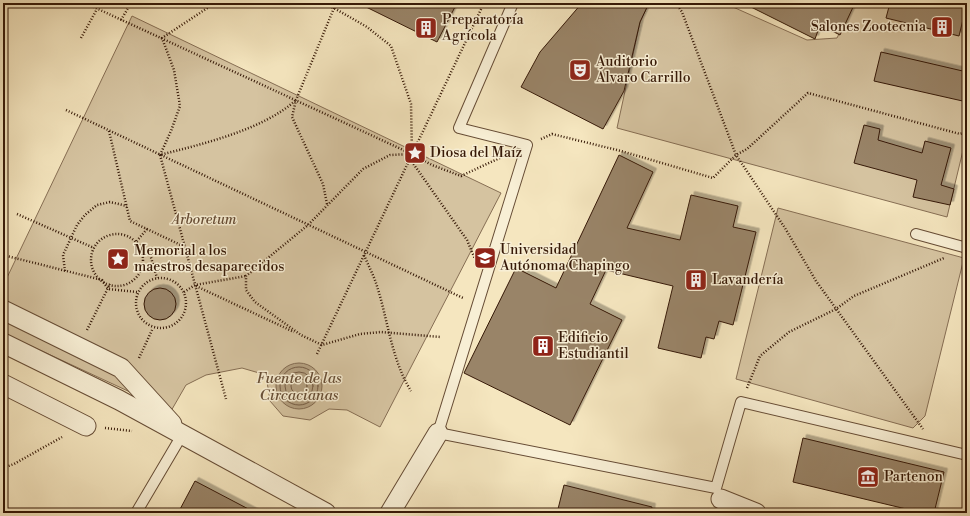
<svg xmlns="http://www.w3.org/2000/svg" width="970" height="516" viewBox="0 0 970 516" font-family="'Libre Bodoni',serif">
<defs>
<filter id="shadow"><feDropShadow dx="3.5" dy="-3.5" stdDeviation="0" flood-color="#0004"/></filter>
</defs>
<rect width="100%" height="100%" fill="#f5e6bf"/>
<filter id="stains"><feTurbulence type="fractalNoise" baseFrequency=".005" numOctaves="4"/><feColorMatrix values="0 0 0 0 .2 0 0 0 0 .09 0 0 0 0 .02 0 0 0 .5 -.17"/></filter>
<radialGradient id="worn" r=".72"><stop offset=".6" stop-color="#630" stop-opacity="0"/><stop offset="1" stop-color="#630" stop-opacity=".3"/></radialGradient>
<!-- green -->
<g fill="#d5c3a0" stroke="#866e54">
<path d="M649 3H724L807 40 837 38 854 3H967V142H965L947 217 617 128 640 22Z"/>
<path d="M132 16 501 193 380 427 347 410 329 409 310 420 283 416 270 401 266 375 242 368 206 375 186 385 171 411 3 333V286Z"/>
<path d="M778 208 964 258 925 416 913 428 736 379Z"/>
</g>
<!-- water -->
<circle fill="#b4a080" stroke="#826a50" cx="299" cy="386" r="23"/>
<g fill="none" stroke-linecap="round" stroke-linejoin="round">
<!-- shore -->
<g stroke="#755c44" stroke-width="1">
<circle cx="299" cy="386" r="19"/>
<circle cx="299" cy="386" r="14"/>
<circle cx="299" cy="386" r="8"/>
</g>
</g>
<!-- building -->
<g fill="#998467" stroke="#361907" filter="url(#shadow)">
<path d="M358 3H457L437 42Z"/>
<path d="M582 3H649L640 22 624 91 603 129 521 87 540 52Z"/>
<path d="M743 3H855L840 35 820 25 815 39Z"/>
<path d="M890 3H967L959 36 886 18Z"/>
<path d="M881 52 967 72V102L874 81Z"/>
<path d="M864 125 880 129 878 140 922 153 925 141 951 148 941 185 954 189 950 205 913 197 917 180 854 163Z"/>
<path d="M619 155 653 172 627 228 680 240 691 195 738 206 733 227 756 232 733 325 719 321 714 339 706 337 701 358 658 348 673 286 606 270 590 304 622 320 570 425 464 373 516 268 556 288Z"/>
<circle cx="160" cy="304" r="16"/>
<path d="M803 438 944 472 934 513H923L793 482Z"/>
<path d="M195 481 256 513H178Z"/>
<path d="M564 485 652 507 651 513H557Z"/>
</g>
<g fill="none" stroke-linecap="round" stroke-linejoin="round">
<!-- lane casing -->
<g stroke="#664c35" stroke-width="12">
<g id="lane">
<path d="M513 3 459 128 527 145 438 433 716 488 741 402 967 455"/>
<path d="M916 234 967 248"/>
<path d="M136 513 182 435"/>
</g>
</g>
<!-- street casing -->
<g stroke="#664c35" stroke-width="21">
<g id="street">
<path d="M3 310 121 368 172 424"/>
<path d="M3 343 119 400 326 513"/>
<path d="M3 384 86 426"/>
<path d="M721 499 756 513"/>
<path d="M390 513 438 433"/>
</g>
</g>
<!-- path -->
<g stroke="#361907" stroke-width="2.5" stroke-dasharray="1 2" stroke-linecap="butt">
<path d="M85 3 412 154 432 165 461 176 504 156"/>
<path d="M215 3 162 38 174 70 180 106 171 131 160 155C202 144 263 130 296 100"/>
<path d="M320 3 334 8 296 100 292 117 323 184 327 204"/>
<path d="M336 3 334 8 367 27 391 46 411 104 412 154 390 155 363 169 308 225 246 276V290L255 302 301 335 322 345 360 334 381 332 441 337"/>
<path d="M676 3 682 12 736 155 785 228 816 281 923 429"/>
<path d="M121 20 131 3"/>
<path d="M81 38 97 9"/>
<path d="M66 110 463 298"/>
<path d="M109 131 130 221 185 247"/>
<path d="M541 139 552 134 621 151 713 178 736 155 747 149 808 93 960 134 967 132"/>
<path d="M160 155 226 399"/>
<path d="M410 159 467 240 475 259"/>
<path d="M17 214 94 248"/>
<path d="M147 229 136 242 150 254 157 278"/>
<circle cx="117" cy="260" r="26"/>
<path d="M3 255 102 280 108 289 137 292"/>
<path d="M364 255C368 265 373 274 376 283 388 319 391 359 411 391"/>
<path d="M65 271 63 255 77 225 85 215 97 205 110 202 127 206"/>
<circle cx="161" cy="303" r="25"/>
<path d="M196 286 294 332"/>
<path d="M184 292 195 285 246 276"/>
<path d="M87 330 110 284"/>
<path d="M317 354 484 3"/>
<path d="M139 358 153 328"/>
<path d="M747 388 760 356 789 332 836 309 854 296 944 258"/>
<path d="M105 428 132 431"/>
<path d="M3 468 14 464 62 437"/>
</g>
<!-- lane -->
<use href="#lane" stroke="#f8efd5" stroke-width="10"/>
<!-- street -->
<use href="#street" stroke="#f8efd5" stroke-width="19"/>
</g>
<!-- icons -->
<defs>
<g id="building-square" transform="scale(1.15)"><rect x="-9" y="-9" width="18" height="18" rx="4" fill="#8f2418" stroke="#f8efd5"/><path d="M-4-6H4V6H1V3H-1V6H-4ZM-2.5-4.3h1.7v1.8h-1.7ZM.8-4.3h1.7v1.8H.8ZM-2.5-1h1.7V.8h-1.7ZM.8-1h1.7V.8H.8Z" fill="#fff"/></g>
<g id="theatre-square" transform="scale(1.15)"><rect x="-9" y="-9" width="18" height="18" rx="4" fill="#8f2418" stroke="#f8efd5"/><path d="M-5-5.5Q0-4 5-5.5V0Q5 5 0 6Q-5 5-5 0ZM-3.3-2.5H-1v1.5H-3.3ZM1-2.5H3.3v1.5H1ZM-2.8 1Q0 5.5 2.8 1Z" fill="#fff"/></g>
<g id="sight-square" transform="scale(1.15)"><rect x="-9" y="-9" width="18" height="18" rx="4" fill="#8f2418" stroke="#f8efd5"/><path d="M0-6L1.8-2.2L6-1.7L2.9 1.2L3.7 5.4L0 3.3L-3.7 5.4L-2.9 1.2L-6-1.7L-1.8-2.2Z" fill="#fff"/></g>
<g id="university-square" transform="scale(1.15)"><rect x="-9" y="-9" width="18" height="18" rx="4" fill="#8f2418" stroke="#f8efd5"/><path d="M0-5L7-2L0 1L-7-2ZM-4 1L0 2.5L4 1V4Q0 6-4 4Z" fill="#fff"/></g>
<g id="museum-square" transform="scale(1.15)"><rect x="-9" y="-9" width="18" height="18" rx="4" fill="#8f2418" stroke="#f8efd5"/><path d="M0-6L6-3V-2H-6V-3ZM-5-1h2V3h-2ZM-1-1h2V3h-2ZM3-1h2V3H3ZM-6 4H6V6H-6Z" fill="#fff"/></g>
</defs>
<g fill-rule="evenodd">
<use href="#building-square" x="942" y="27"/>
<use href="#building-square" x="426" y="28"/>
<use href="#theatre-square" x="580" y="70"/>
<use href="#sight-square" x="415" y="153"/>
<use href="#university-square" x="485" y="258"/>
<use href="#sight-square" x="118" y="259"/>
<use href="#building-square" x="696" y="280"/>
<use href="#building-square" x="543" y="346"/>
<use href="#museum-square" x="868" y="477"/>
</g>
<g text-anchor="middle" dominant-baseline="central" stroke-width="3" stroke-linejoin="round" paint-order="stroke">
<!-- poi labels -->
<g font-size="14" fill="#361907" stroke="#f8efd5" text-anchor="start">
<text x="442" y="20">Preparatoría<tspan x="442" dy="16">Agrícola</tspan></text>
<text x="926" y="27" text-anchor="end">Salones Zootecnia</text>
<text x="596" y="62">Auditorio<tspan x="596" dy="16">Álvaro Carrillo</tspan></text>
<text x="430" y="153">Diosa del Maíz</text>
<text x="500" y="250">Universidad<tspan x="500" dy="16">Autónoma Chapingo</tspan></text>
<text x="134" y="251">Memorial a los<tspan x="134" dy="16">maestros desaparecidos</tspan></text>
<text x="712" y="280">Lavandería</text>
<text x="558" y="338">Edificio<tspan x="558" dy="16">Estudiantil</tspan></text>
<text x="884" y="477">Partenon</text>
</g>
<!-- park labels -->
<g font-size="14" font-style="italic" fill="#664c35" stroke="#f8efd5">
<text x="204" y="220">Arboretum</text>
</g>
<!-- water labels -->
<g font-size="15" font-style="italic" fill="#684f37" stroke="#f8efd5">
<text x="299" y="378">Fuente de las<tspan x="299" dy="17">Circacianas</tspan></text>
</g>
</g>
<!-- margin -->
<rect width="970" height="516" fill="none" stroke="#f5e6bf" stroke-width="16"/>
<rect x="4" y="4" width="962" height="508" fill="none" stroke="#361907" stroke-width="2"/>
<rect x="8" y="8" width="954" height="500" fill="none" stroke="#361907"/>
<rect width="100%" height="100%" filter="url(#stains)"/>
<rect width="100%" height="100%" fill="url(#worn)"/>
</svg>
